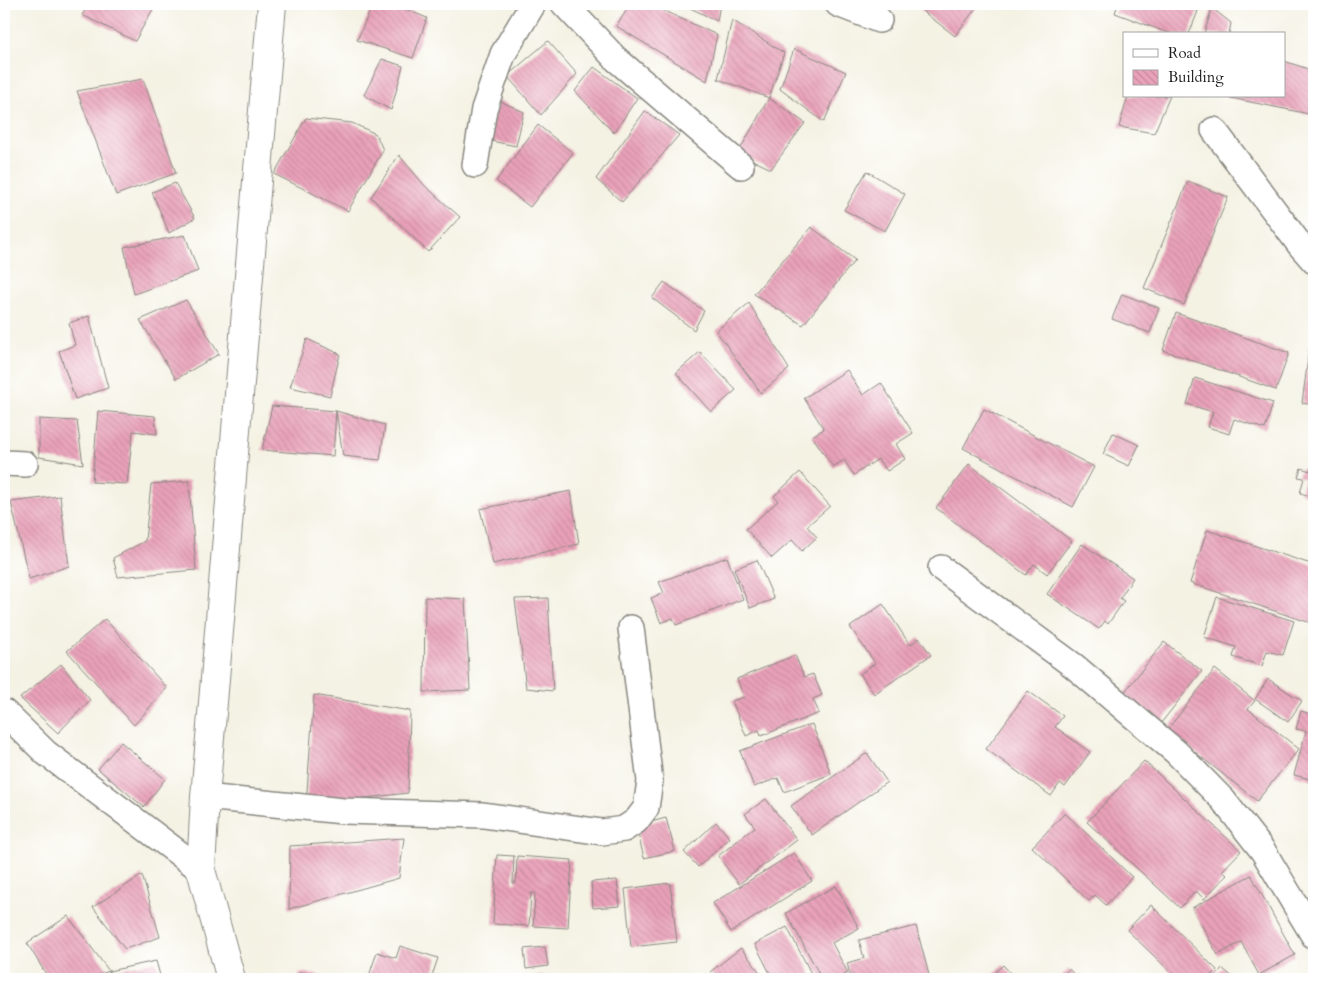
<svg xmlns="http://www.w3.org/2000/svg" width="1318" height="983" viewBox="0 0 1318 983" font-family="Cardo,serif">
<defs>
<pattern id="building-back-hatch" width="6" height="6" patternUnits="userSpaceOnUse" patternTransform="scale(1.25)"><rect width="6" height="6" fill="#e9a1b9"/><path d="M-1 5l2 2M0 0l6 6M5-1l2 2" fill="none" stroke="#c78a9e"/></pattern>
</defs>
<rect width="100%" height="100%" fill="#fff"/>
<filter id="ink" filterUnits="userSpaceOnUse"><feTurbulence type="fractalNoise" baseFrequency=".02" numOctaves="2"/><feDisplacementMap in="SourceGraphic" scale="10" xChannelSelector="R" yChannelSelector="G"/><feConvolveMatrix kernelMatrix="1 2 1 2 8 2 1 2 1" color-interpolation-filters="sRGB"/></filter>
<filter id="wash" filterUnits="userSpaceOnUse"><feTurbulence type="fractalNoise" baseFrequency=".0096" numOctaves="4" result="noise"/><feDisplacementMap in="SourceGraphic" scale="20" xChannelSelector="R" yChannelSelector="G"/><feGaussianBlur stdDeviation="1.12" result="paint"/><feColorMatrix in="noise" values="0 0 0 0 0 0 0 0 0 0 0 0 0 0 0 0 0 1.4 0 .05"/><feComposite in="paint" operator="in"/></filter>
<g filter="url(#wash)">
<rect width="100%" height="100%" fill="#f4f2e3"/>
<g id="blocks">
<!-- building -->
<g fill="url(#building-back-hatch)">
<path d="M89 4H144L153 9 135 41 82 15Z"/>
<path d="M373 4H393L427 18 413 58 357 40Z"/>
<path d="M631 4H649L717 35 707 81 616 26Z"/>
<path d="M682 4H720L717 21Z"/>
<path d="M926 4H979L955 36 921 10Z"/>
<path d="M1118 4H1179L1198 11 1189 34H1171L1115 13Z"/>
<path d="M1212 8 1231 23 1229 34H1204Z"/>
<path d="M732 20 784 53 769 98 718 79Z"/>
<path d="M548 41 577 74 541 115 507 76Z"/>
<path d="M794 49 846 72 824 122 780 89Z"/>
<path d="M382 59 403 66 391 110 364 95Z"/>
<path d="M1284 61 1314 71V115L1226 97 1284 96Z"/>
<path d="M594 67 637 98 614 133 575 91Z"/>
<path d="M143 79 176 173 116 195 77 91Z"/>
<path d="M1128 96H1170L1154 133 1119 127Z"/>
<path d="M769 98 805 123 771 169 738 153Z"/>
<path d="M498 100 524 112 516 146 486 140Z"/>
<path d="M645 111 679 135 622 202 596 179Z"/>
<path d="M306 118 352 123 376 134 383 150 348 211 274 174Z"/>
<path d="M538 125 573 153 530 207 496 181Z"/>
<path d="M399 155 424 185 460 217 428 252 371 197Z"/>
<path d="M867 171 905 194 885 231 844 210Z"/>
<path d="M1188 181 1228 197 1184 305 1144 288Z"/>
<path d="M175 183 195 218 169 233 152 192Z"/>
<path d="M811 227 855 260 803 325 754 294Z"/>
<path d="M185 235 198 271 134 294 124 247Z"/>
<path d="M664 282 704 311 694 330 652 298Z"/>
<path d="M1122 294 1159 308 1150 333 1112 319Z"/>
<path d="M186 300 219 354 176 379 140 320Z"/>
<path d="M749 303 789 369 761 393 716 331Z"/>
<path d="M1176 313 1289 353 1276 390 1163 350Z"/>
<path d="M89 316 108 388 75 399 59 351 75 345 69 323Z"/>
<path d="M307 339 340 354 330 396 290 387Z"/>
<path d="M1310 344 1314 345V405L1302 403Z"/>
<path d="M700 352 736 390 711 412 676 373Z"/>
<path d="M847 370 863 395 881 383 913 433 896 444 905 459 887 471 878 459 854 475 844 460 833 467 812 436 824 429 804 398Z"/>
<path d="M1195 378 1273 403 1265 429 1234 419 1229 434 1208 427 1213 412 1187 404Z"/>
<path d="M272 406 336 411 333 456 262 450Z"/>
<path d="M984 409 1094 467 1073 507 963 448Z"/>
<path d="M98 411 155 416 157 434 133 431 127 484 92 482Z"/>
<path d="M336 411 385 425 380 460 343 456Z"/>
<path d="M39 419 77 421 83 464 39 457Z"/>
<path d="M1113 433 1139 445 1129 466 1103 454Z"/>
<path d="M1314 460V497L1300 493 1304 478 1298 477 1301 468 1310 471Z"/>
<path d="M969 464 1072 541 1047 574 1034 564 1026 575 936 508Z"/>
<path d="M800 472 830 506 807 526 817 537 802 551 792 540 772 558 746 529 778 501 774 496Z"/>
<path d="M189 481 196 570 118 577 113 558 145 541 151 484Z"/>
<path d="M571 491 579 544 493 564 480 509Z"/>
<path d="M60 496 69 566 29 579 11 502Z"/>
<path d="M1207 530 1314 565V624L1190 583Z"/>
<path d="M1082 544 1133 578 1120 598 1124 601 1108 624 1105 621 1099 629 1047 594Z"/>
<path d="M727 557 743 599 676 625 673 618 661 623 651 598 664 593 659 582Z"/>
<path d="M757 560 774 599 750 608 734 569Z"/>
<path d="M425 597 465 599 470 690 424 692Z"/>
<path d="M1217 597 1294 621 1283 655 1267 651 1262 666 1233 657 1236 647 1204 637Z"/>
<path d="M548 598 553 691 526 688 515 599Z"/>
<path d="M883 604 910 645 919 638 931 655 874 694 860 674 875 663 850 627Z"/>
<path d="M105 619 167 688 134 725 67 651Z"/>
<path d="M1164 642 1202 671 1161 723 1123 694Z"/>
<path d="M795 655 804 677 813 674 822 695 813 699 819 713 761 736 759 730 746 736 732 701 744 697 737 679Z"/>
<path d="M61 664 90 700 58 733 20 698Z"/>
<path d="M1215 669 1255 701 1248 709 1299 749 1257 801 1167 730Z"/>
<path d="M1268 679 1302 701 1288 722 1255 699Z"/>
<path d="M1028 691 1063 716 1055 727 1090 752 1065 787 1060 783 1051 796 986 749Z"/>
<path d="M314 695 410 711 408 793 306 805Z"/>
<path d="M1301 711 1314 715V780L1294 775 1306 731 1296 729Z"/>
<path d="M812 724 831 774 784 792 778 778 754 787 740 751Z"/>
<path d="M121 742 165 779 144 807 98 769Z"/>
<path d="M867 753 887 782 812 835 791 806Z"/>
<path d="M1144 761 1241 851 1222 871 1227 875 1204 899 1196 891 1180 908 1087 822Z"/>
<path d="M766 799 797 840 739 884 718 856 755 827 745 814Z"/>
<path d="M1065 813 1132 877 1106 905 1095 895 1089 901 1032 847Z"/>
<path d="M666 818 675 851 644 858 636 826Z"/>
<path d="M716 822 730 838 698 867 684 852Z"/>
<path d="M404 838 399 878 289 909 290 846Z"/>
<path d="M794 853 812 881 731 932 713 903Z"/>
<path d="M497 855 514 856 513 883H516L517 856 572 860 568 928 533 926 535 893H531L529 926 493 924Z"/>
<path d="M142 875 160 937 125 949 93 907Z"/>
<path d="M1251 875 1295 955 1259 975 1241 942 1218 955 1192 908Z"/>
<path d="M617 880 620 906 593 908 591 882Z"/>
<path d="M670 883 677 942 631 947 625 889Z"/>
<path d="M836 886 859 928 832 943 848 973 837 979H822L786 913Z"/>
<path d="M1151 905 1217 970 1208 979H1178L1127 930Z"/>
<path d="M68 916 109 971 87 979H49L27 943Z"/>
<path d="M916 926 930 979H884L883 974 864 979H851L847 963 864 958 859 940Z"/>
<path d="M787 927 814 979H773L755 944Z"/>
<path d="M400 946 438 958 431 979H368L377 952 396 958Z"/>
<path d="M545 947 548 966 526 969 524 949Z"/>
<path d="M741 948 765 979H716L710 972Z"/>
<path d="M156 961 161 979H111L109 971Z"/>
<path d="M1003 965 1016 979H988Z"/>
<path d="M1222 968 1235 979H1214Z"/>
<path d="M1069 969 1078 979H1058Z"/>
<path d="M300 972 331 978V979H299Z"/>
<path d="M546 976V979H524V977Z"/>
</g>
</g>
</g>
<g filter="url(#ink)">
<use href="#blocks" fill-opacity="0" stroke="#888780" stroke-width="1"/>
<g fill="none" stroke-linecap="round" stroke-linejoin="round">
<!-- minor casing -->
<g stroke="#888780" stroke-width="28">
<g id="minor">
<path d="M564 4 616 59 741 166"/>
<path d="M838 4 879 20"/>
<path d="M1214 130 1300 245 1314 261"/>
<path d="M475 165 484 109 503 54 533 4"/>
<path d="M4 463 25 464"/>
<path d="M941 568 1074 666 1176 752 1223 800 1263 851 1314 936"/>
<path d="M4 712 46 753 201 870"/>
<path d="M205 797 343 811 483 815 602 832 624 829 636 821 646 808 650 781 631 628"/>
</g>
</g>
<!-- tertiary casing -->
<g stroke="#888780" stroke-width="30">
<path id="tertiary" d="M231 979 201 870 205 797 272 4"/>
</g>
<!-- minor -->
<use href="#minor" stroke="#fff" stroke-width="25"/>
<!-- tertiary -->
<use href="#tertiary" stroke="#fff" stroke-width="28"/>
</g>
</g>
<!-- margin -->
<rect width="1318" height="983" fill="none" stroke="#fff" stroke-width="20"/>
<!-- legend -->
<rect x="1123" y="32" width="162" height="65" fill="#ffffff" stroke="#a4a4a4"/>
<rect x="1133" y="49" width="25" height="8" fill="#ffffff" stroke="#a4a4a4"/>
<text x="1168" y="58" font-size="15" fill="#1c1c1c">Road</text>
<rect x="1133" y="70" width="25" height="15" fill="url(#building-back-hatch)" stroke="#a4a4a4"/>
<text x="1168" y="82" font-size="15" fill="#1c1c1c">Building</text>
</svg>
